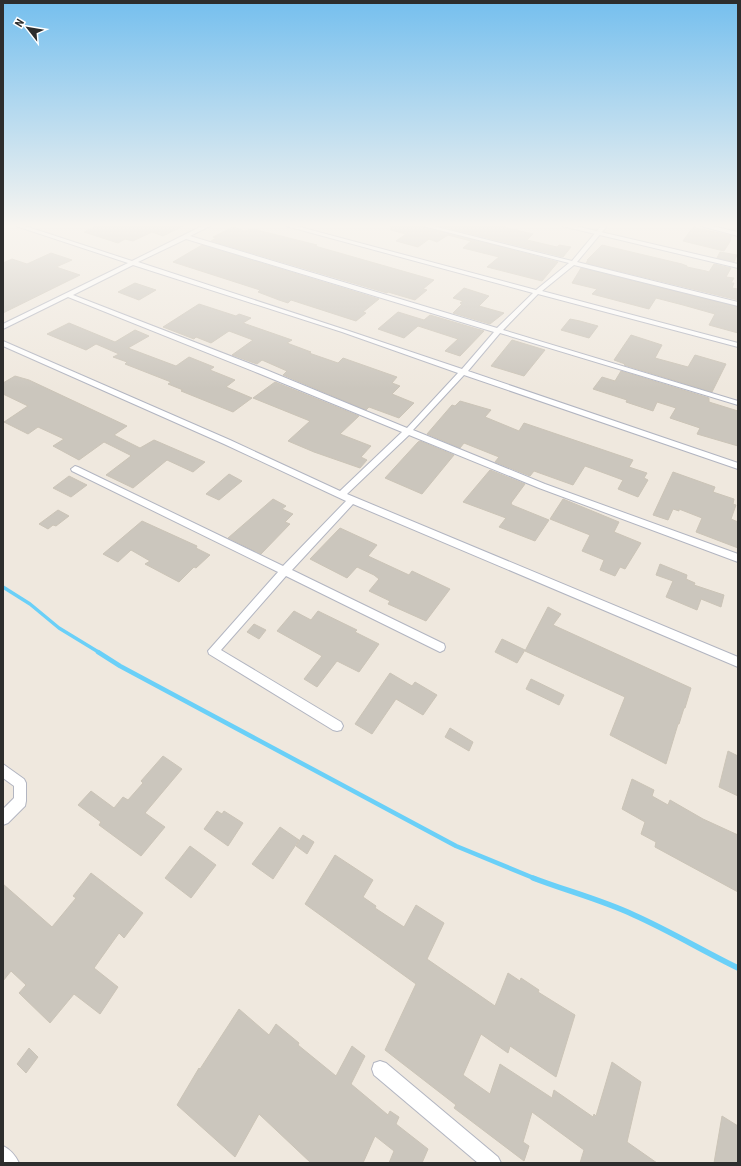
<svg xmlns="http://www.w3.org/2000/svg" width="741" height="1166" viewBox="0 0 741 1166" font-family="'Roboto Condensed',sans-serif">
<rect width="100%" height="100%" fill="#efe8de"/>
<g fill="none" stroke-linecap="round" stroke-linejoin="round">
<!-- stream-far2 -->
<path stroke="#6ad0f8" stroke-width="3.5" d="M3 587 30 604 59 628 100 653"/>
<!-- stream-far1 -->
<path stroke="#6ad0f8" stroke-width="4.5" d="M98 652 120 666 456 846 536 879"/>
<!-- stream -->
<path stroke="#6ad0f8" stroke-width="5.5" d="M533 878C567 891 602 900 634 915 670 931 703 951 738 968"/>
</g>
<!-- building -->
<g fill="#cbc6bd" stroke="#cbc4b7">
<path d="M96 226H183L163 236 152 232 133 241 125 239 118 243 84 232Z"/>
<path d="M391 226H422L558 262 542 281 487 267 499 257 463 248 471 241 448 235 437 242 429 239 418 247 396 241 406 234 391 230Z"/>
<path d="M440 226H500L533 234 527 240 557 247 559 245 571 247 563 257Z"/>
<path d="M233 227 245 231 253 229 317 245 315 246 434 280 423 289 427 290 415 300 388 292 387 293 211 241 216 238 213 237Z"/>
<path d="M693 227 732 236 730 239 731 240 724 251 683 241Z"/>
<path d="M202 245 379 299 363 312 366 313 356 321 291 300 288 303 279 300 258 292 260 290 173 262Z"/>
<path d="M602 245 682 264 687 266V267L706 271 709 272 714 264 731 268 726 277 734 278 731 283H734L732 288 738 289V300L586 263 588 260H587Z"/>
<path d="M720 252 737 255 734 262 717 258Z"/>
<path d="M51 253 72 260 56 267 80 275 3 313V263L12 259 27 264Z"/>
<path d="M581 268 738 307V333L709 325 715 314 683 305 656 298 649 309 592 294 597 289 572 283Z"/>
<path d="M135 283 156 290 139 300 118 292Z"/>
<path d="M464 288 489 296 479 306 504 313 490 324 453 313 462 304 460 303 463 301 453 298Z"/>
<path d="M199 304 236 316 239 314 251 318 243 323 292 340 287 343 311 352 309 353 338 363 343 358 397 377 392 383 400 386 392 394 414 403 399 418 369 407 366 410 283 375 287 371 262 360 257 364 232 355 253 340 229 331 211 343 196 337 194 339 163 327Z"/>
<path d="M398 312 424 320 430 315 484 331 460 356 445 351 458 339 418 326 404 338 378 329Z"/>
<path d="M570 319 580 321 598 326 589 338 561 330Z"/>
<path d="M69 323 115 342 135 330 149 336 128 348 176 366 189 357 214 367 210 370 235 380 226 387 252 398 233 412 181 391 183 390 168 384 171 382 125 364 127 362 113 357 119 354 96 344 86 350 47 334Z"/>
<path d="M631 335 662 345 655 358 688 367 695 355 726 364 712 392 624 365 625 364 614 360Z"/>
<path d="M512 340 545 350 524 376 491 366Z"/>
<path d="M621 371 709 398V402L738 411V446L697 434 700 428 670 418 676 408 657 402 653 411 626 402 627 400 593 389 602 377 615 381Z"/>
<path d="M15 376 29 380 127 426 114 435 140 448 154 440 205 462 193 472 167 460 133 488 106 475 131 456 130 455 104 442 79 460 53 446 64 439 38 427 28 434 4 422 28 406 3 394V383Z"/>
<path d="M275 382 359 416 340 434 371 446 361 457 367 460 360 468 314 452 288 441 310 421 253 398Z"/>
<path d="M460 401 491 410 485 417 519 431 524 423 633 460 629 467 647 473 644 478 648 480 638 497 618 489 623 480 585 466 573 485 534 471 530 476 495 462 499 457 464 443 460 448 427 434 452 405 455 406Z"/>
<path d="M420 441 454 455 422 494 385 478 418 442Z"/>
<path d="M490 470 525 484 511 503 512 505 549 520 535 541 499 527 506 518 463 502Z"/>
<path d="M673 472 715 487 713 492 734 499 733 504 736 505 731 519 738 522V548L696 532 702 518 679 509V511L673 509 668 520 653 515Z"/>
<path d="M229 474 242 481 219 500 206 494Z"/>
<path d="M69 476 87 485 71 497 53 488Z"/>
<path d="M273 499 286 506 282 509 293 514 285 522 290 524 261 554 228 538Z"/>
<path d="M563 499 619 522 614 532 641 543 625 569 620 567 615 576 600 570 604 560 582 551 590 535 550 519Z"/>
<path d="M58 510 69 516 56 526 53 525 48 529 39 524Z"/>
<path d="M142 521 197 546 196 548 210 555 196 568 194 567 179 582 145 564 150 561 131 550 118 562 103 554Z"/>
<path d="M340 528 377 545 368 556 409 575 412 571 450 589 426 621 388 604 390 601 369 591 379 579 374 575 357 567 347 578 310 559Z"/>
<path d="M660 564 687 575 686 579 695 583 694 585 724 595 721 607 701 599 697 610 666 597 673 581 656 575Z"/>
<path d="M548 607 561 614 553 625 691 688 685 708H684L679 724H678L666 764 610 735 625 697 525 651Z"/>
<path d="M294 611 311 620 318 611 357 630 355 632 379 644 359 672 337 661 317 687 304 679 322 656 277 631Z"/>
<path d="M254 624 266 630 259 639 247 632Z"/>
<path d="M502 639 525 650 517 663 495 652Z"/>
<path d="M390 673 412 686 415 682 437 695 423 715 396 699 372 734 355 724Z"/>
<path d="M531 679 564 695 559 705 526 689Z"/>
<path d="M450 728 473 742 469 751 445 737Z"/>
<path d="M728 751 738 756V796L719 787Z"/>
<path d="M163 756 182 769 145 813 165 827 141 856 99 825 101 822 78 805 91 791 114 808 123 797 128 800 143 783 141 781Z"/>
<path d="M632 779 654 790 652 796 668 805 670 800 703 819 738 835V892L655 847 656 842 641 834 645 822 622 809Z"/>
<path d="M217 811 222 814 224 811 243 823 228 846 204 829Z"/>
<path d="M280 827 299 840 273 879 252 864Z"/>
<path d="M303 835 314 842 307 854 296 846Z"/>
<path d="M190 846 216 865 191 898 165 878Z"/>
<path d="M335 855 373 880 363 897 376 906 375 908 404 927 416 905 444 923 427 959 495 1006 508 973 520 981 521 978 539 990 538 992 575 1015 556 1077 510 1046 508 1053 481 1034 463 1075 490 1094 500 1064 552 1098 554 1090 593 1117 594 1114 596 1116 612 1062 641 1082 627 1142 657 1163H580L584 1150 532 1112 523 1142 529 1146 524 1161 454 1108 456 1105 385 1050 416 984 305 904Z"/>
<path d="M91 873 143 913 124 938 119 933 94 968 118 987 100 1014 74 994 50 1023 19 993 26 985 11 971 3 981V884L52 927 76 898 73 896Z"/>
<path d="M239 1009 269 1035 276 1024 299 1043 298 1045 336 1076 352 1046 365 1056 351 1084 388 1115 390 1111 399 1117 396 1124 428 1149 422 1163H389L394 1151 375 1136 363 1163H311L259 1114 235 1157 177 1105 199 1068 200 1069Z"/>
<path d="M29 1048 38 1057 26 1073 17 1064Z"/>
<path d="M722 1116 738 1126V1163H714Z"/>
</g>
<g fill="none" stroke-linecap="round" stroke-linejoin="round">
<!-- minor casing -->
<g stroke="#b2b5c1" stroke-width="2">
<g id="minor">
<path d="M16 226H25L132 261 202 226H210L190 236 497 328 533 293 286 226H296L536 290 569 263 423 226H433L572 261 601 226H607L577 262 738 302V306L574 265 542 291 738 343V347L538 294 503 330 738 401V405L500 333 468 371 738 463V469L464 375 413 430 545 484 738 554V562L539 488 409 435 347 494 738 657V667L353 504 292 570 444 644 445 647 444 650 440 652 436 650 286 576 221 650 341 722 343 726 341 730 337 731 333 730 209 654 208 651 278 572 72 471 71 469 75 466 78 467 283 566 346 501 224 444 3 346V341L230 440 340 491 402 432 258 373 68 297 3 329V324L128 263ZM186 239 494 332 462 369 346 330 138 262ZM133 265 342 332 458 373 407 428 264 369 73 295Z"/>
<path d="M701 226H712L738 232V236Z"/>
<path d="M3 764 24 779 26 783V801L25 806 8 823 3 825V809L14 798V786L3 778Z"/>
<path d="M380 1061 386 1063 498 1157 501 1163H478L374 1075 372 1069 374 1063Z"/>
<path d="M3 1146C11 1150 15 1155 19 1163H3Z"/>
</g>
</g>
<!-- tertiary casing -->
<g stroke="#b2b5c1" stroke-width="2">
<path id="tertiary" d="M562 226H575L738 264V268Z"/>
</g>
<!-- minor -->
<use href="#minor" fill="#fff" fill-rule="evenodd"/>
<!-- tertiary -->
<use href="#tertiary" fill="#fff" fill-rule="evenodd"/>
</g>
<!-- sky -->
<linearGradient id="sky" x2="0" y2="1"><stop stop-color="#75bfee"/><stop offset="0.58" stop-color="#f8f5f0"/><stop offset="1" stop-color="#f8f5f0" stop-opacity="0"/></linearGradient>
<rect width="741" height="389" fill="url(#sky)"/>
<!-- border -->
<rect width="741" height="1166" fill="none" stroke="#2d2d2d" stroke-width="8"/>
<!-- north arrow -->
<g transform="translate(28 28) rotate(301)" stroke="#ffffff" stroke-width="3" paint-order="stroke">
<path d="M0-3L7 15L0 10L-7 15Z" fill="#2d2d2d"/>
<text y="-6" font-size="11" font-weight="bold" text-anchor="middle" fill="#2d2d2d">N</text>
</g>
</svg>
